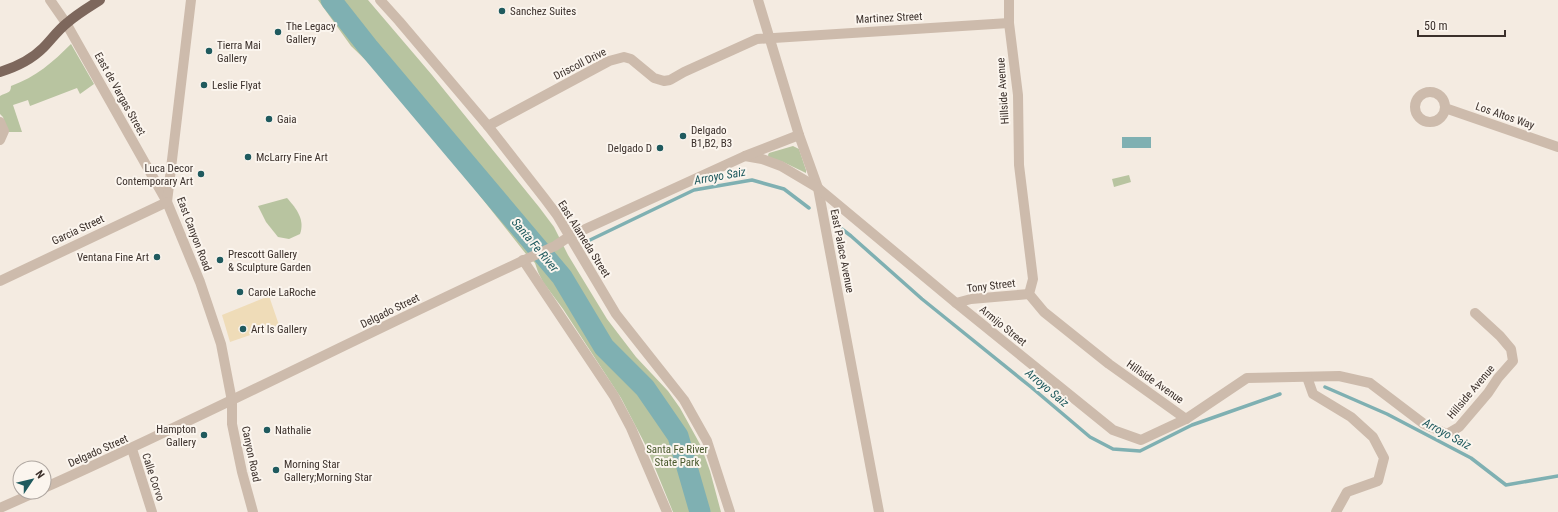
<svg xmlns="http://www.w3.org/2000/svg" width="1558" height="512" viewBox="0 0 1558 512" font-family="'Roboto Condensed',sans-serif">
<rect width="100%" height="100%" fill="#f4ebe1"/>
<!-- green -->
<g fill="#b8c4a0">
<path d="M318 0H368L432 75 539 207 554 227 568 255 607 319 636 357 668 391 680 408 701 446 710 471 721 512H673L646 446 621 398 563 309 543 282 538 272 535 263 526 254 461 172 412 105 351 46Z"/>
<path d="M71 44 94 84 80 94 77 88 30 106 28 100 13 105 22 132H7L3 117 0 114V96C6 92 11 94 11 86 36 77 53 62 71 44Z"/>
<path d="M793 146 799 149 806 170V173L783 162 769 158 768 155 769 153Z"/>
<path d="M1129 175 1131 182 1114 187 1112 179Z"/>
<path d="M287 198C297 209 305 220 300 234L289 239 278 237 266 222 258 206Z"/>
</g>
<!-- sand -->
<path fill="#efdcb8" d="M269 296 279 325 230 342 222 315Z"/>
<!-- water -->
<rect fill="#7fb0b2" x="1122" y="137" width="29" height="11"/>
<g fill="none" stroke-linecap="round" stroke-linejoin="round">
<!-- stream -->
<g stroke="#7fb0b2" stroke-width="3.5">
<path d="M834 223 851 236 922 299 1031 387 1090 437 1113 449 1140 451 1192 425 1280 394"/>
<path d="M590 240 694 190 752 180 784 189 809 208"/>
<path d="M1325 387 1387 414 1471 458 1506 485 1558 476"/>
</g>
<!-- river -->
<path stroke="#7fb0b2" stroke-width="21" d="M331 0 368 47 562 277 604 347 645 388 678 436 700 512"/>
<!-- minor -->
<g stroke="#cdbbac" stroke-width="10">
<path d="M50 0 66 23 167 202 200 282 221 344 232 401V424L242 472 253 512"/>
<path d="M380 0 399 21 488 126 545 199 557 215 616 314 684 400 707 441 730 512"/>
<path d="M758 0 799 135 818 188 879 512"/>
<path d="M1009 0V23L1018 95 1019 165 1033 279 1029 294 1044 312 1109 364 1186 419"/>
<circle cx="1430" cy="107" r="15"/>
<path d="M1445 108 1558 147"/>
<path d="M0 122 4 131 0 140"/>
<path d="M488 126 609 61 624 57 631 59 654 78 664 81 670 80 684 72 757 39 1009 23"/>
<path d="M745 156 762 159 781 166 818 188 956 303 1113 430 1141 440 1186 419 1247 378 1339 376 1370 383 1424 424 1447 434 1459 427 1488 393 1498 378 1513 361 1511 349 1500 336 1475 313"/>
<path d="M167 202 191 0"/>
<path d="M523 260 614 396 631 428 667 512"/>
<path d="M0 281 167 202"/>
<path d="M956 303 971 299 1029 294"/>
<path d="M1307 377 1313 394 1351 417 1373 437 1384 458 1378 481 1347 492 1336 512"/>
<path d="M132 449 152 512"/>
<path d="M44 488C216 411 383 324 555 246L570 236 745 156 799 135"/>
<path d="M0 508 36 492"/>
</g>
<!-- major -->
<path stroke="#7d675c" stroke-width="10" d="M0 72C16 67 31 60 43 48 51 40 58 30 67 23 77 14 89 7 100 0"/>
</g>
<!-- markers -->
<g fill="#1f5a5e" stroke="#fbf5ee" stroke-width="1.5">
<circle cx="502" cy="11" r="4"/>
<circle cx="278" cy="32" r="4"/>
<circle cx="209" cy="51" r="4"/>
<circle cx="204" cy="85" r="4"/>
<circle cx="269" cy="119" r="4"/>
<circle cx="683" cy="136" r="4"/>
<circle cx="660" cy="148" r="4"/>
<circle cx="248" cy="157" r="4"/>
<circle cx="201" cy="174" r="4"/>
<circle cx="157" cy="257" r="4"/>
<circle cx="220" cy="260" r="4"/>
<circle cx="240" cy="292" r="4"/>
<circle cx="243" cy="329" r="4"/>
<circle cx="267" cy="430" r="4"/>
<circle cx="204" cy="435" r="4"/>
<circle cx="276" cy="470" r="4"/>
</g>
<g text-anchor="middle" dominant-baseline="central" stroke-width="4" stroke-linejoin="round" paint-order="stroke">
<!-- poi labels -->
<g font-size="11" fill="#3b302b" stroke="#fbf5ee" text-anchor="start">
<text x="510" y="11">Sanchez Suites</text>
<text x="286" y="26">The Legacy<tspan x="286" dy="13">Gallery</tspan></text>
<text x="217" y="45">Tierra Mai<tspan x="217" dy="13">Gallery</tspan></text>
<text x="212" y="85">Leslie Flyat</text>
<text x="277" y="119">Gaia</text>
<text x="691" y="130">Delgado<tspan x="691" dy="13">B1,B2, B3</tspan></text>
<text x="652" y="148" text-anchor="end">Delgado D</text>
<text x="256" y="157">McLarry Fine Art</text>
<text x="193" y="168" text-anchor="end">Luca Decor<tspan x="193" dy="13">Contemporary Art</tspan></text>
<text x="228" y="254">Prescott Gallery<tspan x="228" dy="13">&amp; Sculpture Garden</tspan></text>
<text x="149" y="257" text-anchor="end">Ventana Fine Art</text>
<text x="248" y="292">Carole LaRoche</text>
<text x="251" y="329">Art Is Gallery</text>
<text x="196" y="429" text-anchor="end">Hampton<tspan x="196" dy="13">Gallery</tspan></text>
<text x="275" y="430">Nathalie</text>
<text x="284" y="464">Morning Star<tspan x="284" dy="13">Gallery;Morning Star</tspan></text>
</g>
<!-- street labels -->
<g font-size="11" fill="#3b302b" stroke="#fbf5ee">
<text transform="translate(889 18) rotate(-3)">Martinez Street</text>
<text transform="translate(580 64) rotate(-27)">Driscoll Drive</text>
<text transform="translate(1003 91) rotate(-94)">Hillside Avenue</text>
<text transform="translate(120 94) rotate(61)">East de Vargas Street</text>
<text transform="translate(1505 116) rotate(19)">Los Altos Way</text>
<text transform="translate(78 230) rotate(-25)">Garcia Street</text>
<text transform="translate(194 234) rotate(69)">East Canyon Road</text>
<text transform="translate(584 239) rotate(58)">East Alameda Street</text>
<text transform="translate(842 251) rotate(79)">East Palace Avenue</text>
<text transform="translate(991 286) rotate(-7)">Tony Street</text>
<text transform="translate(390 311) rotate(-26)">Delgado Street</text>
<text transform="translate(1003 326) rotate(39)">Armijo Street</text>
<text transform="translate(1155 382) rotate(35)">Hillside Avenue</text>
<text transform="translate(1471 392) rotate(-50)">Hillside Avenue</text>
<text transform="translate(98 451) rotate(-24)">Delgado Street</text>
<text transform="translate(251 454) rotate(78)">Canyon Road</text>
<text transform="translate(153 477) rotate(72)">Calle Corvo</text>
</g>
<!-- park labels -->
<g font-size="11" fill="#4a5a2e" stroke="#fbf5ee">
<text x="677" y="449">Santa Fe River<tspan x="677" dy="13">State Park</tspan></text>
</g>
<!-- water labels -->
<g font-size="12" font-style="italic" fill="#1f5a5e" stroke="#fbf5ee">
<text transform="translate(720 176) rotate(-10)">Arroyo Saiz</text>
<text transform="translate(535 245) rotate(50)">Santa Fe River</text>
<text transform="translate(1047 388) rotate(40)">Arroyo Saiz</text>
<text transform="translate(1447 434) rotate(28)">Arroyo Saiz</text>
</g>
</g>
<!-- north arrow -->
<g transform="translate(32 480) rotate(55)"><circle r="19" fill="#fbf5ee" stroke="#aea6a0"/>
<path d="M0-3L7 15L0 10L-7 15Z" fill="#1f5a5e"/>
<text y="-6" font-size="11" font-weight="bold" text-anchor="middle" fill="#3b302b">N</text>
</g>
<!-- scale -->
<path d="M1418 30v6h87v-6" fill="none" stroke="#3b302b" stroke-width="2"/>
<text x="1424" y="30" font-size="12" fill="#3b302b" stroke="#fbf5ee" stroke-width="3" paint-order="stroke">50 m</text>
</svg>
